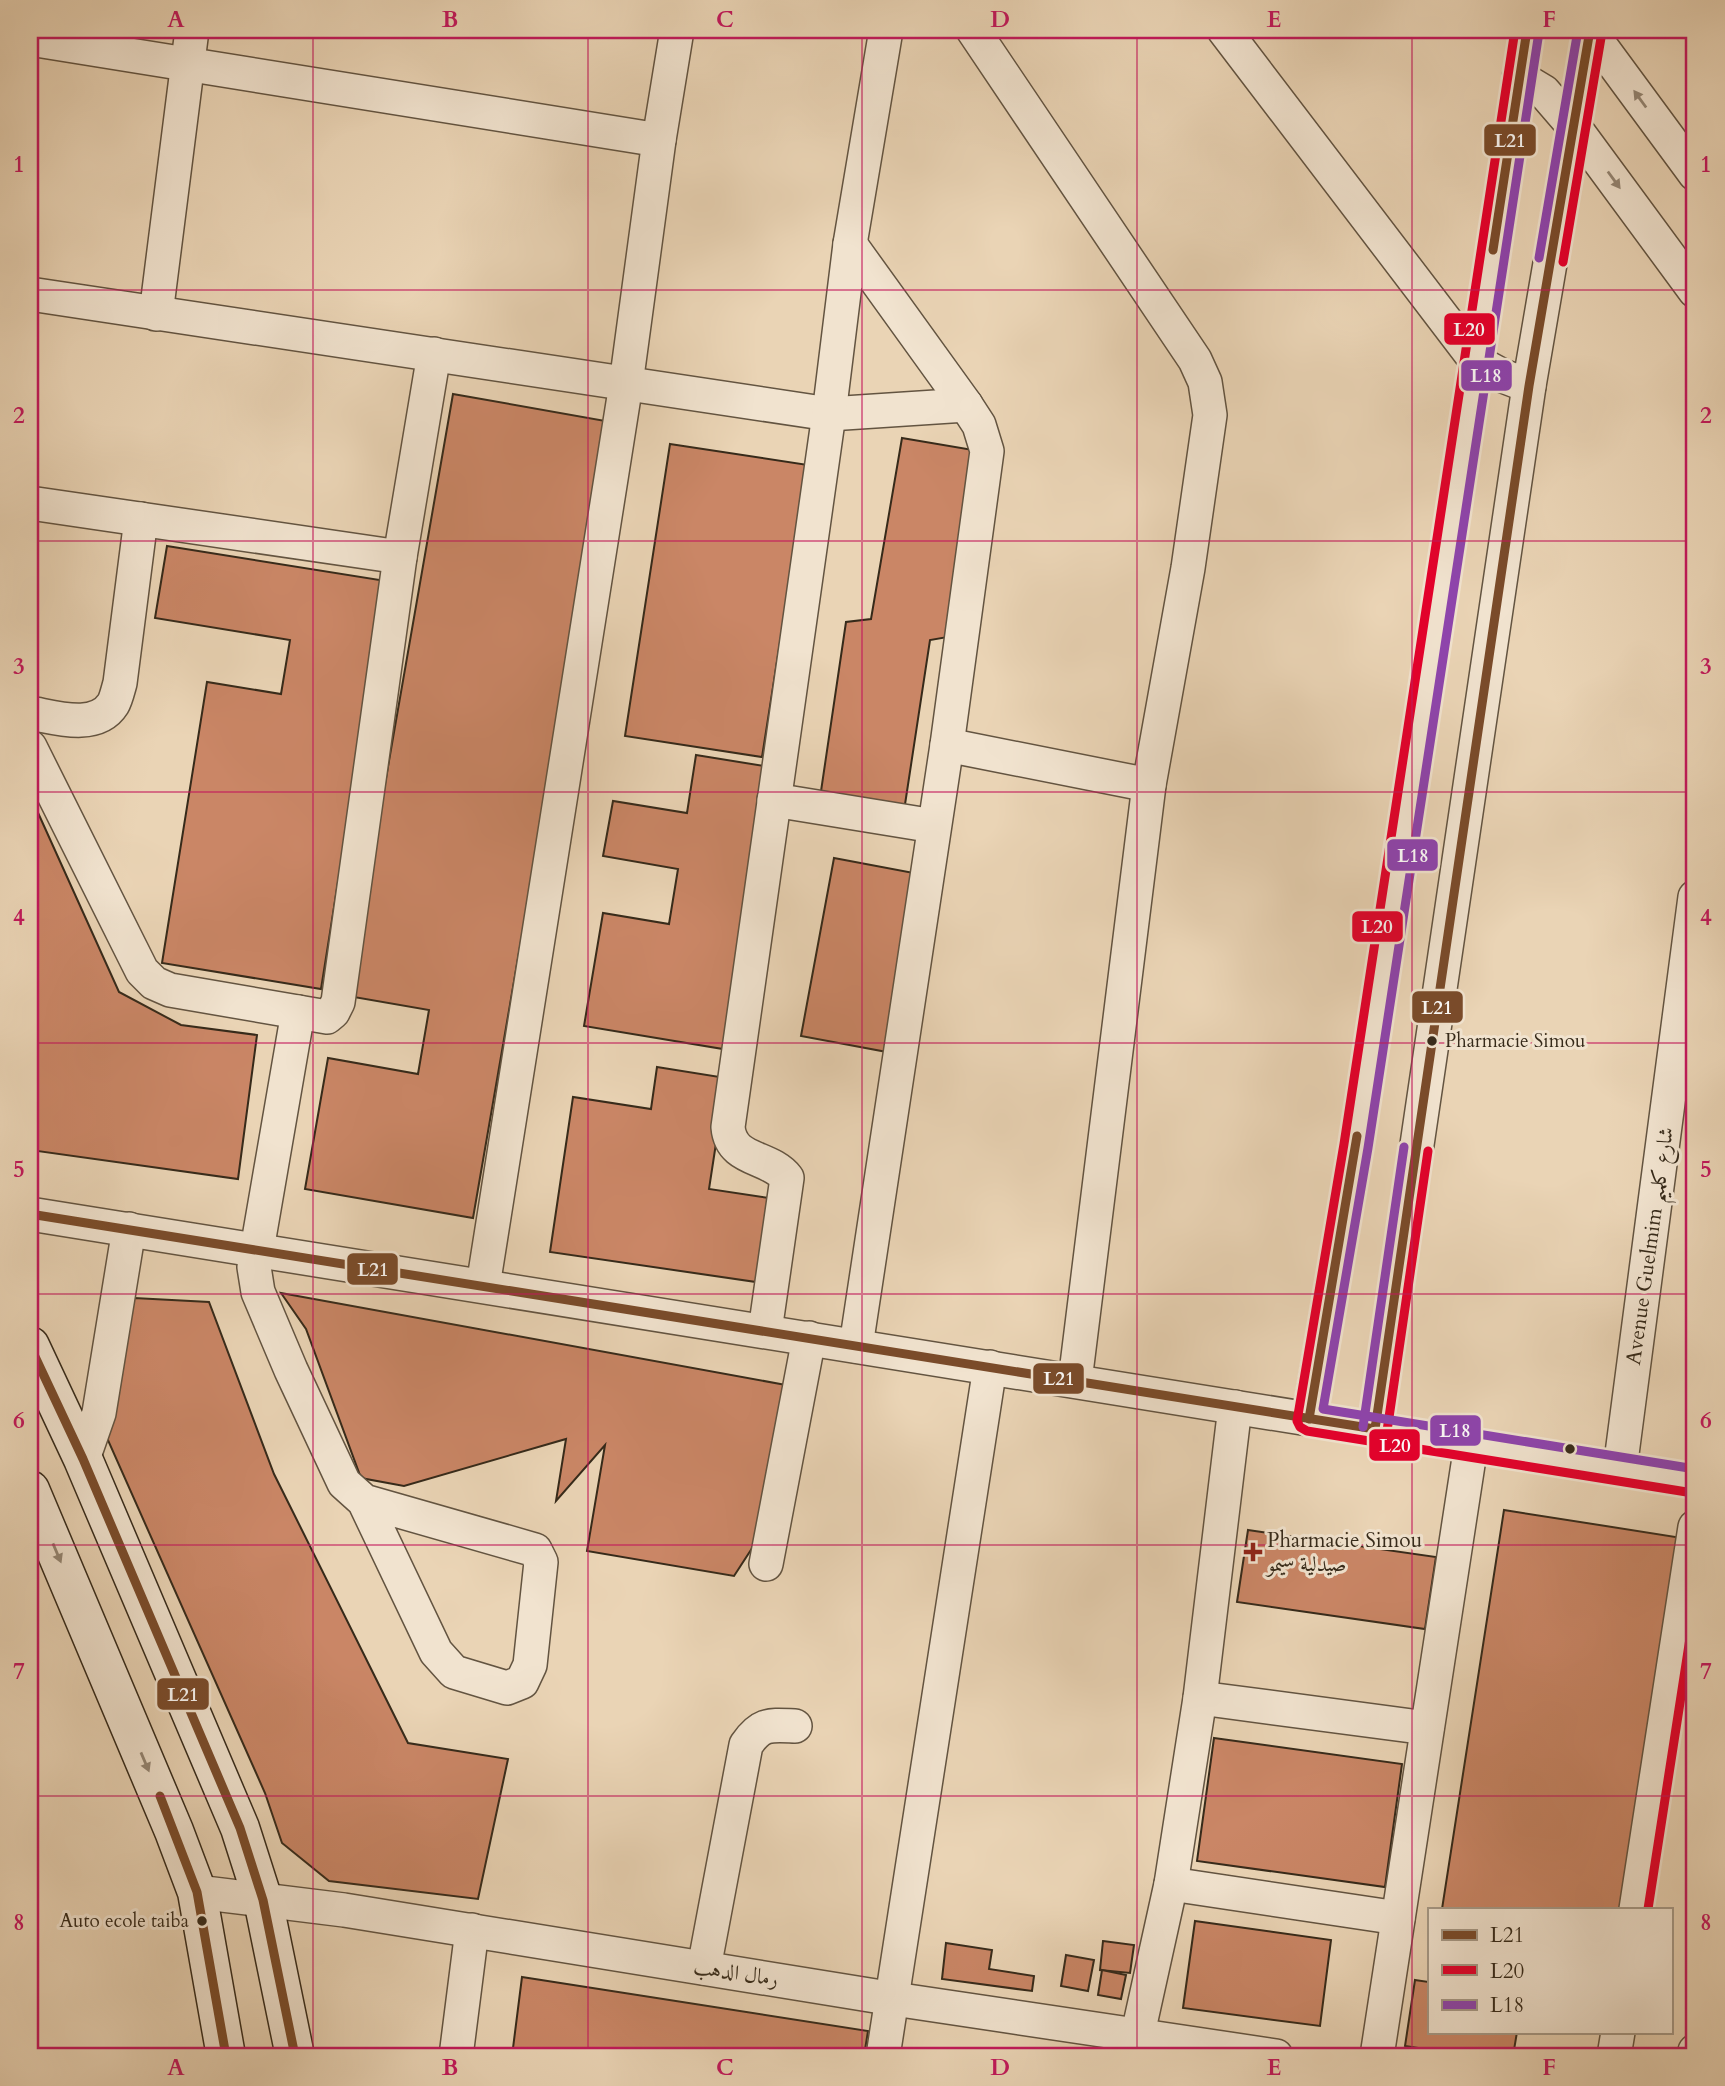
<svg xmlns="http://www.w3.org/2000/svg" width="1725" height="2086" viewBox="0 0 1725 2086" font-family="Cardo,Amiri,serif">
<rect width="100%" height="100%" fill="#ead4b5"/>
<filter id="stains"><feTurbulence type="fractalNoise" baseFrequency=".00286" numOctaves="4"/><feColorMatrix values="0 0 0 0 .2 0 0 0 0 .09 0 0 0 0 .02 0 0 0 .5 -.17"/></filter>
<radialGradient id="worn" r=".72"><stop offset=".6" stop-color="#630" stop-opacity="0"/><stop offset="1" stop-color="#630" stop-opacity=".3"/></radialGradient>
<!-- building -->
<g fill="#ca8666" stroke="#362a1a" stroke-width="2">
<path d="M453 394 611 422 473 1218 305 1189 328 1058 418 1074 429 1010 348 996Z"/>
<path d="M902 438 979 451 948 637 930 640 904 811 820 798 846 622 871 619Z"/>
<path d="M670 444 808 465 762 757 625 736Z"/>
<path d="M167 546 386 581 321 989 162 963 207 682 281 694 290 640 155 618Z"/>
<path d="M696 755 770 767 723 1049 584 1026 603 913 669 924 678 869 603 856 613 801 687 813Z"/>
<path d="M30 795 119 992 181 1025 257 1035 238 1179 30 1150Z"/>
<path d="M834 858 919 874 887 1052 801 1036Z"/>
<path d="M657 1067 726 1078 709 1189 776 1199 763 1283 550 1252 573 1097 651 1109Z"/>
<path d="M281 1293 786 1385 758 1539 734 1576 587 1551 605 1445 556 1501 566 1439 404 1486 361 1478 306 1329Z"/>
<path d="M134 1298 209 1302 274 1474 408 1743 508 1759 478 1899 329 1881 282 1843 265 1793 107 1438 120 1387 123 1333Z"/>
<path d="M1504 1510 1682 1538 1625 1909H1442Z"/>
<path d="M1248 1530 1436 1557 1425 1629 1237 1602Z"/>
<path d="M1214 1738 1402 1764 1385 1887 1197 1861Z"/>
<path d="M1195 1921 1331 1940 1320 2026 1183 2008Z"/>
<path d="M1103 1941 1134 1945 1130 1973 1100 1970Z"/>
<path d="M946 1943 992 1950 989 1969 1034 1976 1032 1991 942 1979Z"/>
<path d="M1066 1955 1094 1960 1088 1991 1061 1986Z"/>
<path d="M1102 1970 1126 1975 1121 1999 1098 1995Z"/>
<path d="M522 1977 868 2031 864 2056H512Z"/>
<path d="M1415 1980 1429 1982V2032H1517L1513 2056H1471L1405 2046Z"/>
</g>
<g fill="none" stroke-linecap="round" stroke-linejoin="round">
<!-- street casing -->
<g stroke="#635441" stroke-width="36">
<g id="street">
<path d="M973 30 1195 360 1205 382 1210 415 1188 568 1149 785 1075 1381"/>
<path d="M1224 30 1477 362 1503 376 1529 386"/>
<path d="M1589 30 1695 174"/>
<path d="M30 39 659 140"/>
<path d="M1519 77 1544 92 1575 128 1695 291"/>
<path d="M850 244 966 405 979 425 987 451 947 745 856 1346"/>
<path d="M30 294 829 414 966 405"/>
<path d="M156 314 192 30"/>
<path d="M30 503 400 557"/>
<path d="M30 713C54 717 96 731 113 704 116 699 118 690 120 683L141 519"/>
<path d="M947 745 1149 785"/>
<path d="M30 747 142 971 154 983 170 990 327 1017 333 1012 338 1002 400 557 434 354"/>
<path d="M774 800 934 826"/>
<path d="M298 1012 254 1267 258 1292 291 1370 344 1483 364 1501 535 1550 541 1562 530 1665 522 1682 507 1688 454 1672 436 1652 364 1501"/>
<path d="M30 1214 1695 1481"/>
<path d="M483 1286 626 384 659 140 677 30"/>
<path d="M765 1331 787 1178C769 1155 731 1162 728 1127L829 414 850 244 886 30"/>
<path d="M1309 1419 1356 1146 1527 30"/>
<path d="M1375 1429 1529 386 1590 30"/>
<path d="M83 1459 99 1413 129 1229"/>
<path d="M1620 1469 1695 897"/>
<path d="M766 1564 809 1338"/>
<path d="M1200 1698 1427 1728"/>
<path d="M1171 1884 1398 1918"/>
<path d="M197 1892 344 1910 894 1999 1276 2056"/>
<path d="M1636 1909 1695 1527"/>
<path d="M704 1968 746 1745C761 1723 769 1725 795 1726"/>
<path d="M456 2056 472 1930"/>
<path d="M883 2056 990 1367"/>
<path d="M1133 2056 1171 1884 1200 1698 1235 1407"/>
<path d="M1377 2056 1471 1445"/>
<path d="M1614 2056 1618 2032"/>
<path d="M1694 2056 1695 2051"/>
</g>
</g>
<!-- secondary casing -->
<g stroke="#362a1a" stroke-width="41">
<g id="secondary">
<path d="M30 1346 83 1459 240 1828 263 1900 295 2056"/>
<path d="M30 1490 174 1831 197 1892 226 2056"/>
</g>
</g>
<!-- street -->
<use href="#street" stroke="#f1e3cf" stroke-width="33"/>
<!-- secondary -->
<use href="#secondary" stroke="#f1e3cf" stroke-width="38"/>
<!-- bus-1 casing -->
<g stroke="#f1e3cf" stroke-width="14">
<g id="bus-1">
<path d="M1493 250 1527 30"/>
<path d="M30 1214 1375 1429 1529 386 1590 30"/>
<path d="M30 1346 83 1459 240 1828 263 1900 295 2056"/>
<path d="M1309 1419 1357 1136"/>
<path d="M160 1796 197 1892 226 2056"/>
</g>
</g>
<!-- bus-2 casing -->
<g stroke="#f1e3cf" stroke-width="14">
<g id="bus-2">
<path d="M1515 30 1344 1144 1297 1421 1300 1427 1307 1431 1693 1493"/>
<path d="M1563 262 1602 32"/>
<path d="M1387 1431 1428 1151"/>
<path d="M1648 1909 1695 1606"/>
</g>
</g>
<!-- bus-3 casing -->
<g stroke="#f1e3cf" stroke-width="14">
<g id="bus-3">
<path d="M1539 32 1368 1148 1323 1409 1695 1469"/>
<path d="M1539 258 1578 30"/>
<path d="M1363 1427 1404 1147"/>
</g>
</g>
<!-- bus-1 -->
<use href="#bus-1" stroke="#7a4b2a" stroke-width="9"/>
<!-- bus-2 -->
<use href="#bus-2" stroke="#e4002b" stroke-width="9"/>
<!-- bus-3 -->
<use href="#bus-3" stroke="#8e44ad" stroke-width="9"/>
</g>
<!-- one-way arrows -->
<defs><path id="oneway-solid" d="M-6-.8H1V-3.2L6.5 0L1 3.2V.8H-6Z" transform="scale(1.75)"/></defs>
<g fill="#948674">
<use href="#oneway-solid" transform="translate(1640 99) rotate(-126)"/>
<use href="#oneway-solid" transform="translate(1614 180) rotate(54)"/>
<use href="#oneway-solid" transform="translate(57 1553) rotate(67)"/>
<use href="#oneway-solid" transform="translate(145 1762) rotate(67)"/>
</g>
<!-- grid -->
<path fill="none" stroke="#c2185b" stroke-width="2" stroke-opacity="0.55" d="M313 30V2056M588 30V2056M862 30V2056M1137 30V2056M1412 30V2056M30 290H1695M30 541H1695M30 792H1695M30 1043H1695M30 1294H1695M30 1545H1695M30 1796H1695"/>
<!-- markers -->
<g fill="#362a1a" stroke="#f1e3cf" stroke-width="2.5">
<circle cx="1432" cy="1041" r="6"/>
<circle cx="1570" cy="1449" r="6"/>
<circle cx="202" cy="1921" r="6"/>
</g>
<path fill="#8f2418" stroke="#f1e3cf" stroke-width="2.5" d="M1249.5 1541.5h7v7h7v7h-7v7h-7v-7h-7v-7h7z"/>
<g text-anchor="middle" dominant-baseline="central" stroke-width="6" stroke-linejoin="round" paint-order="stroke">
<!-- bus labels -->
<g font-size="19" fill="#362a1a" stroke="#f1e3cf" text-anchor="start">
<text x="1445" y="1041">Pharmacie Simou</text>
<text x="189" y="1921" text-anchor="end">Auto ecole taiba</text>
</g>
<!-- street labels -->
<g font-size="21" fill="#362a1a" stroke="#f1e3cf">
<text transform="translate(1650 1246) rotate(-82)">Avenue Guelmim شارع كلميم</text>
<text transform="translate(736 1973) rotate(9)">رمال الدهب</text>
</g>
<!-- poi labels -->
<g font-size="21" fill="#362a1a" stroke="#f1e3cf" text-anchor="start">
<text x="1267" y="1540">Pharmacie Simou<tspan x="1267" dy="24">صيدلية سيمو</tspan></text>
</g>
</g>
<g stroke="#f1e3cf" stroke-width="2.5">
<rect x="1483" y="123" width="54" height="34" rx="7" fill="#7a4b2a"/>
<rect x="1443" y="312" width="53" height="34" rx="7" fill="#e4002b"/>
<rect x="1460" y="359" width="53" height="33" rx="7" fill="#8e44ad"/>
<rect x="1386" y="838" width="53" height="34" rx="7" fill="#8e44ad"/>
<rect x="1351" y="910" width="53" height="33" rx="7" fill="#e4002b"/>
<rect x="1411" y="990" width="53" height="34" rx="7" fill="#7a4b2a"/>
<rect x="346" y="1252" width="53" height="34" rx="7" fill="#7a4b2a"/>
<rect x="1032" y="1362" width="53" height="33" rx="7" fill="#7a4b2a"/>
<rect x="1429" y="1414" width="53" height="33" rx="7" fill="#8e44ad"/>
<rect x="1368" y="1428" width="53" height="34" rx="7" fill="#e4002b"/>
<rect x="156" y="1677" width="54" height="34" rx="7" fill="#7a4b2a"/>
</g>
<g font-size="19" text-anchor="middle" font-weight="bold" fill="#fff">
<text x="1510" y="147">L21</text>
<text x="1469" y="336">L20</text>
<text x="1486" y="382">L18</text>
<text x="1413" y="862">L18</text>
<text x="1377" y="933">L20</text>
<text x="1437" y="1014">L21</text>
<text x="373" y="1276">L21</text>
<text x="1059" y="1385">L21</text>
<text x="1455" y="1437">L18</text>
<text x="1395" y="1452">L20</text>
<text x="183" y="1701">L21</text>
</g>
<!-- margin -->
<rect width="1725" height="2086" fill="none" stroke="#ead4b5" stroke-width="77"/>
<!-- legend -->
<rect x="1428" y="1908" width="245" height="126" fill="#f1e3cf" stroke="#a69987" stroke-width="2"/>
<rect x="1442" y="1930" width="35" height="10" fill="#7a4b2a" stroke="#a69987" stroke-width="2"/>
<text x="1490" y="1942" font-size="21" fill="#362a1a">L21</text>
<rect x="1442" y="1965" width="35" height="10" fill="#e4002b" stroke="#a69987" stroke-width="2"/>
<text x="1490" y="1978" font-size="21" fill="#362a1a">L20</text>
<rect x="1442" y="2000" width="35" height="10" fill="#8e44ad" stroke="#a69987" stroke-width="2"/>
<text x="1490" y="2012" font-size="21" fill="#362a1a">L18</text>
<rect x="38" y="38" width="1648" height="2010" fill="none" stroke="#c2185b" stroke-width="2.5"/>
<g font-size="23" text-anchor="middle" font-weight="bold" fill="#c2185b">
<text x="176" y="27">A</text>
<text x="450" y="27">B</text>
<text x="725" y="27">C</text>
<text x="1000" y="27">D</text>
<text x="1274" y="27">E</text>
<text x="1549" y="27">F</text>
<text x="19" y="172">1</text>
<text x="1706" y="172">1</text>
<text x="19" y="423">2</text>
<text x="1706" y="423">2</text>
<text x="19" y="674">3</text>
<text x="1706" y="674">3</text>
<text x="19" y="925">4</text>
<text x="1706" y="925">4</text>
<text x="19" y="1177">5</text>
<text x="1706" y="1177">5</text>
<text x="19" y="1428">6</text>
<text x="1706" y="1428">6</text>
<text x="19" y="1679">7</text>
<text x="1706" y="1679">7</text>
<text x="19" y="1930">8</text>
<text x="1706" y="1930">8</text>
<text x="176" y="2075">A</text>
<text x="450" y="2075">B</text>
<text x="725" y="2075">C</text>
<text x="1000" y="2075">D</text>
<text x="1274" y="2075">E</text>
<text x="1549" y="2075">F</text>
</g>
<rect width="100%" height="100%" filter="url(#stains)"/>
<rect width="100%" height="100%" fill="url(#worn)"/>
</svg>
